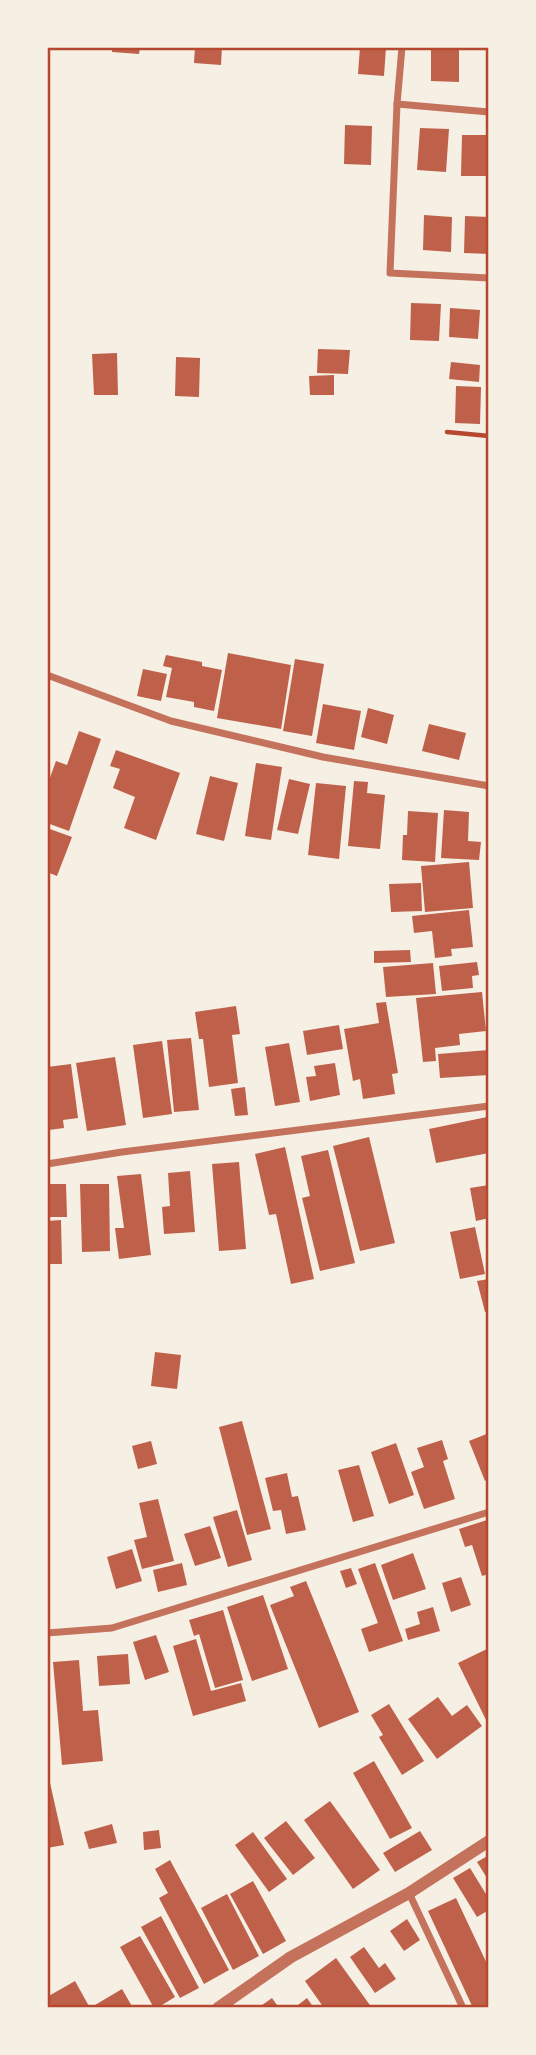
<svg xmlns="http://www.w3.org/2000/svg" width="536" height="2055" viewBox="0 0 536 2055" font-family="'Playfair Display',serif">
<rect width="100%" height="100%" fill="#f6efe4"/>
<!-- building -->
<g fill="#bf614a">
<path d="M112 47H140L139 54 112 52Z"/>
<path d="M195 47H222L221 65 194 63Z"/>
<path d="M360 47H386L384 76 358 74Z"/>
<path d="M431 47H459V82L431 81Z"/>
<path d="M345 125 372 126 371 165 344 164Z"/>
<path d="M420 128 449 129 446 172 417 170Z"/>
<path d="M462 135H487V176H461Z"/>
<path d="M424 215 452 217 451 252 423 250Z"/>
<path d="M465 216 489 217V254L464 253Z"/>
<path d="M411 303 441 304 439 341 410 340Z"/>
<path d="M450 308 480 310 478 339 449 337Z"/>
<path d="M318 349 350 350 348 374 317 373Z"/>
<path d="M117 353 118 395H94L92 354Z"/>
<path d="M176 357 200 358 199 397 175 396Z"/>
<path d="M451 362 480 365 479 382 449 379Z"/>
<path d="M334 375V395H310L309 376Z"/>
<path d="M456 386 481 387 480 424 455 423Z"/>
<path d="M228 653 291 665 281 729 217 718Z"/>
<path d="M166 655 202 662V666L222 670 214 711 194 707V702L166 697 172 668 163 666Z"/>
<path d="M295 659 324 664 312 736 283 731Z"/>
<path d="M143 669 167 674 161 701 137 696Z"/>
<path d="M323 704 361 711 354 750 316 743Z"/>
<path d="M368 708 394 715 387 744 361 737Z"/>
<path d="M429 724 466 733 459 760 422 751Z"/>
<path d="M79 731 101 739 69 831 47 823V786L56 761 67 765Z"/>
<path d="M116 750 180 773 156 840 124 828 135 797 113 788 120 769 110 766Z"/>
<path d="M256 763 282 767 271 840 245 836Z"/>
<path d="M210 776 238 783 224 841 196 834Z"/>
<path d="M289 779 310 784 298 834 277 830Z"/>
<path d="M354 781 368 782 367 793 385 795 380 849 348 846Z"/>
<path d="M316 783 346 786 339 859 308 855Z"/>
<path d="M444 810 469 812 468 841 481 842 479 860 441 858Z"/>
<path d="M408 811 438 813 435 862 402 860 403 835H407Z"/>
<path d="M47 828 72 837 57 876 47 872Z"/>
<path d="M469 862 473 908 425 912 421 866Z"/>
<path d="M421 883 422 911 391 912 389 884Z"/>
<path d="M469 910 473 947 451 949 452 956 435 958 432 931 414 933 412 916Z"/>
<path d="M410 950 411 962 374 963V951Z"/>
<path d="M477 962 479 975 472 976 473 988 442 991 439 966Z"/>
<path d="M433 963 436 994 386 997 383 967Z"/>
<path d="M482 992 486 1031 459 1034 460 1045 435 1048 436 1061 423 1062 416 998Z"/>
<path d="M386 1002 398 1073 392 1074 395 1094 363 1099 360 1079 353 1081 344 1029 379 1023 376 1003Z"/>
<path d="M236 1006 240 1034 232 1035 238 1083 209 1087 203 1039H199L195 1012Z"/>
<path d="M339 1025 343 1049 307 1055 303 1031Z"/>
<path d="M191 1038 199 1110 174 1112 167 1040Z"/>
<path d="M162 1041 172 1114 143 1118 133 1045Z"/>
<path d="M289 1043 300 1102 275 1106 265 1047Z"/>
<path d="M489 1050V1075L440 1078 438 1054Z"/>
<path d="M115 1057 126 1125 87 1131 76 1063Z"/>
<path d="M335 1063 340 1095 310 1101 306 1077 316 1076 314 1066Z"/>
<path d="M71 1064 78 1118 63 1120 64 1128 49 1130 47 1067Z"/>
<path d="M245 1087 248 1115 235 1116 231 1089Z"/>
<path d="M487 1117 489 1153 436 1163 429 1129Z"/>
<path d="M369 1137 395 1243 360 1251 333 1146Z"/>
<path d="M285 1147 314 1279 291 1284 276 1214 269 1215 255 1154Z"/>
<path d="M328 1150 355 1263 320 1271 302 1198 310 1196 301 1156Z"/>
<path d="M239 1162 246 1249 219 1251 212 1164Z"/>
<path d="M190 1171 195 1232 164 1234 162 1207 170 1206 168 1173Z"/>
<path d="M141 1174 151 1255 119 1259 115 1228H124L117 1176Z"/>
<path d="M47 1184H66L67 1217H47Z"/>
<path d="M80 1184H109L110 1251 82 1252Z"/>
<path d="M489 1185V1218L476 1221 470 1188Z"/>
<path d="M61 1220 62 1264H47V1221Z"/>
<path d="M475 1227 485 1274 460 1279 450 1232Z"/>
<path d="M489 1279V1311L485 1312 477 1281Z"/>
<path d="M155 1352 181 1355 177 1389 151 1386Z"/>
<path d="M242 1421 271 1529 247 1535 219 1427Z"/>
<path d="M489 1433V1479L485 1481 469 1441Z"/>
<path d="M442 1440 448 1459 443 1461 455 1499 424 1509 411 1472 424 1467 417 1448Z"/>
<path d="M151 1441 157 1464 138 1469 132 1446Z"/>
<path d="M396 1443 414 1495 389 1504 371 1452Z"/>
<path d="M359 1465 374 1516 353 1522 338 1470Z"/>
<path d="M287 1473 292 1497 298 1496 306 1530 286 1534 281 1510 273 1511 265 1478Z"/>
<path d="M158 1499 174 1561 142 1569 134 1540 147 1537 139 1503Z"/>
<path d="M237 1510 252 1560 228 1567 213 1517Z"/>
<path d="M487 1520 489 1574 482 1576 472 1545 465 1547 459 1529Z"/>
<path d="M210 1526 221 1558 195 1566 184 1534Z"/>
<path d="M132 1549 142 1581 116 1589 107 1557Z"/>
<path d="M413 1553 426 1589 393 1600 381 1565Z"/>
<path d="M182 1563 187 1585 158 1592 153 1570Z"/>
<path d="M375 1563 403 1641 369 1652 361 1629 378 1623 358 1569Z"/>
<path d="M351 1568 357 1584 346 1588 340 1571Z"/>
<path d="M461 1577 471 1605 451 1612 442 1583Z"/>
<path d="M306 1581 359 1712 319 1728 270 1605 294 1596 290 1587Z"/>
<path d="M263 1595 288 1669 252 1681 227 1607Z"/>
<path d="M433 1607 440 1631 408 1640 405 1629 420 1624 417 1612Z"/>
<path d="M223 1610 243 1680 215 1688 199 1634 194 1636 189 1620Z"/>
<path d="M156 1635 169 1672 145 1680 133 1642Z"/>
<path d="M196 1639 211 1691 241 1683 246 1701 193 1716 173 1646Z"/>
<path d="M489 1648V1726L458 1663Z"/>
<path d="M128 1654 130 1684 99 1686 97 1656Z"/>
<path d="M79 1660 83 1711 98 1710 103 1761 62 1765 53 1662Z"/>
<path d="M438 1697 452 1716 467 1705 482 1726 437 1759 408 1719Z"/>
<path d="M389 1704 424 1761 402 1775 379 1737 383 1735 371 1715Z"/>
<path d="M374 1761 412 1828 390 1839 353 1773Z"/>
<path d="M48 1774 64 1845 47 1848V1775Z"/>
<path d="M330 1801 380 1870 353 1889 304 1820Z"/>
<path d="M286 1821 315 1858 293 1875 264 1838Z"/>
<path d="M112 1824 117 1843 89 1849 84 1832Z"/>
<path d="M159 1830 161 1848 144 1850 143 1832Z"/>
<path d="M420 1831 432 1850 395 1872 383 1853Z"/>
<path d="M253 1832 287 1879 269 1892 235 1845Z"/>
<path d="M489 1855V1877L487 1878 477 1862Z"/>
<path d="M170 1860 229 1970 204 1984 159 1898 168 1893 155 1869Z"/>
<path d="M470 1868 489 1899V1910L477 1917 453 1878Z"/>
<path d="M253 1881 286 1941 263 1954 230 1894Z"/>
<path d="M227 1894 259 1956 233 1970 201 1908Z"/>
<path d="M456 1898 489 1968V2008H473L428 1911Z"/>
<path d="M161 1916 199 1988 180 1998 141 1927Z"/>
<path d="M407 1919 420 1940 404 1951 390 1931Z"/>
<path d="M140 1936 175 1997 157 2008H154L120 1947Z"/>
<path d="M364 1947 379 1968 385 1963 396 1979 375 1993 350 1957Z"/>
<path d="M336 1958 372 2008H324L305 1981Z"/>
<path d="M75 1981 90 2008H52L47 1997Z"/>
<path d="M122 1989 133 2008H97L95 2005Z"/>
<path d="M272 1998 279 2008H258Z"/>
<path d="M307 1998 314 2008H294Z"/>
</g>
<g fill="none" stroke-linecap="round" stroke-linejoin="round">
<!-- path -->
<path stroke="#b5482f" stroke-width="4.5" d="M447 432 489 436"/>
<!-- minor -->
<g stroke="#c5725c" stroke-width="7">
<path d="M402 47 397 104 390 273 489 278"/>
<path d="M397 104 489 112"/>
<path d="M47 675 171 721 323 757 489 786"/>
<path d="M47 1164 122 1152 489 1106"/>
<path d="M47 1633 112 1628 489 1512"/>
<path d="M409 1893 463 2008"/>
</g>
<!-- tertiary -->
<path stroke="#c5725c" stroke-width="12" d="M218 2008 291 1957 409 1893 489 1841"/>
</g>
<!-- border -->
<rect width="536" height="2055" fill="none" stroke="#f6efe4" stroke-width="98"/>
<rect x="49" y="49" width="438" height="1957" fill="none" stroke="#b5482f" stroke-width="2.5"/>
</svg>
